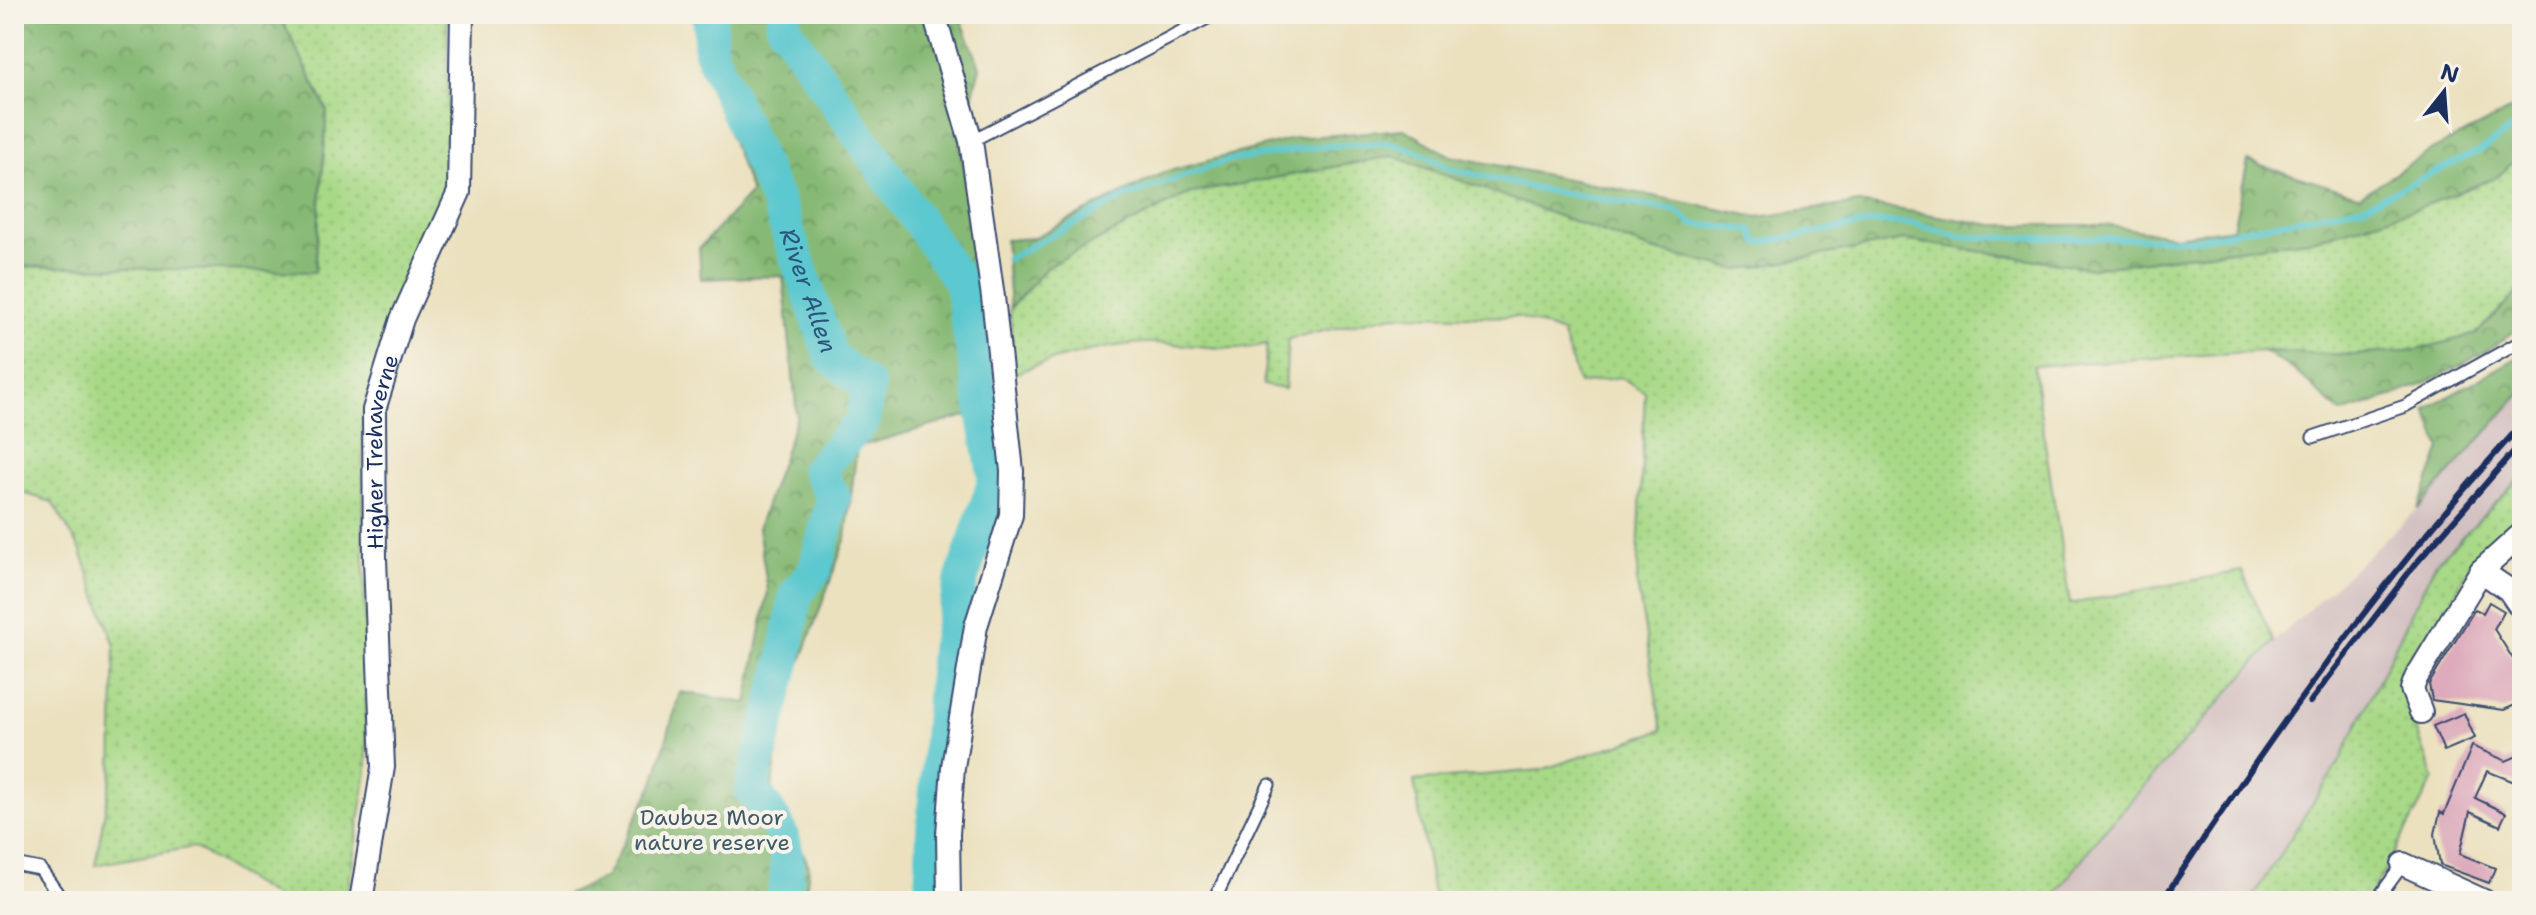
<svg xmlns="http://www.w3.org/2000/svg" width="2536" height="915" viewBox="0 0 2536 915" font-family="'Shantell Sans',sans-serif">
<defs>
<pattern id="grass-dots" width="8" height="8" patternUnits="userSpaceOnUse" patternTransform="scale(2)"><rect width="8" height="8" fill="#a8d987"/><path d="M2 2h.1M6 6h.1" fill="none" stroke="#90bb77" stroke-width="1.8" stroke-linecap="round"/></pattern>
<pattern id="forest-crowns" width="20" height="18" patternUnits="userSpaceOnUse" patternTransform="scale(2)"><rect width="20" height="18" fill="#86b974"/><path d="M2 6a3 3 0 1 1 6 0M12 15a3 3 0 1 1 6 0" fill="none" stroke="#6d9762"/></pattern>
</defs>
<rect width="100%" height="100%" fill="#f7f3e8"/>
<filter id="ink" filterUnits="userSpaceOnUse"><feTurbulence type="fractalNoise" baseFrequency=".0125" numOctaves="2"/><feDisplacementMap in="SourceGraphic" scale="16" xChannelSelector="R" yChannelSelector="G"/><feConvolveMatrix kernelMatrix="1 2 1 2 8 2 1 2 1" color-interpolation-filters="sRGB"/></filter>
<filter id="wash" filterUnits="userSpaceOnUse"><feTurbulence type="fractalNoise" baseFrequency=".006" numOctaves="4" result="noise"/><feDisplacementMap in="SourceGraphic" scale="32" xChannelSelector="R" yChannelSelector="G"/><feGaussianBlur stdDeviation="1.8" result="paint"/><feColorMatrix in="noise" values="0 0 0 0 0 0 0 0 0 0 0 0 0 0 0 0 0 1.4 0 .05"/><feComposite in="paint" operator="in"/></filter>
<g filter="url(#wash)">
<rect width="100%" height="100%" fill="#ebe1bf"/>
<!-- industrial -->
<path fill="#d2bfc0" d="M2522 392V476L2435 564 2341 759 2250 901H2051L2099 836 2274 642 2418 509Z"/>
<!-- grass -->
<g fill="url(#grass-dots)" stroke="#628472" stroke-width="2">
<path d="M279 14H447L449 185 388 331 362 415 367 772 346 901H282L193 847 95 865 112 772 115 646 80 549 52 502 14 490V266L315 271 327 110Z"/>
<path d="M2522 154V288L2476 335 2416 350 2352 355 2263 351 2033 366 2070 604 2242 571 2274 642 2099 836 2051 901H1434L1414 781 1541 770 1662 730 1637 584 1645 392 1620 377 1579 384 1562 333 1519 317 1394 315 1288 339 1285 389 1263 385 1267 344C1229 354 1190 343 1151 343 1119 342 1042 360 1013 375L1010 308 1048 266 1188 193 1393 156 1652 250 1739 270 1904 240 2092 268 2315 239 2410 211 2497 177Z"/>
<path d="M2522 476V519L2463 576 2409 708 2434 779 2368 901H2250L2341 759 2435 564Z"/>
</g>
<!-- forest -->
<g fill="url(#forest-crowns)" stroke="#507469" stroke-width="2">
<path d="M14 14H279L327 110 315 272 14 266Z"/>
<path d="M693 14H959L980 67 960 143 998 407 857 447 846 537 783 711 772 788 809 866 805 901H553L606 877 654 783 680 692 747 703 768 591 758 528 797 416 783 276 701 279 699 248 751 193 698 48Z"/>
<path d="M2522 104V154L2497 177 2410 211 2315 239 2092 268 1904 240 1739 270 1652 250 1393 156 1188 194 1048 266 1010 308 1005 240 1033 238 1165 172 1296 138 1404 129 1451 156 1758 217 1859 203 1993 225H2105L2176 236 2233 228 2248 161 2360 196 2432 150Z"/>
<path d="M2522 288V326C2467 368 2407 394 2341 413L2295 371 2263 351 2352 355 2416 350 2476 334Z"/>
<path d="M2522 355V392L2418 509 2441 449 2426 409Z"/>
</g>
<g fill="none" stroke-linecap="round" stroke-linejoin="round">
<!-- stream -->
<g stroke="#5bc8cf" stroke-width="6">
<path d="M1007 259 1127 196 1227 161 1314 147 1385 143 1419 152 1450 169 1548 191 1675 210 1692 224 1751 230 1758 243 1875 222 1915 224 1962 237 2197 239 2364 206 2483 149 2522 122"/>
<path d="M961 283 973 276"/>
</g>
<!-- river -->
<g stroke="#5bc8cf" stroke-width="34">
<path id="s1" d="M710 14V51L777 201 831 357 868 386 863 421 818 470 834 497 815 570 796 594 784 662 751 789C784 827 794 851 783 901"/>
<path d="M785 14 783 25 961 283 995 480 962 578 947 649 933 828 931 901"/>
</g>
</g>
<g id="blocks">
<!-- building -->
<g fill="#ddabbc">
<path d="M2489 602 2504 611 2494 629 2522 673V702L2504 710 2432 700 2429 684 2475 609 2483 613Z"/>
<path d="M2464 713 2475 738 2444 751 2433 726Z"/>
<path d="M2472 746 2506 761 2522 754V785L2487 771 2475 798 2506 813 2500 826 2470 812 2460 854 2495 868 2489 883 2440 865 2435 834 2440 812 2444 814Z"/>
</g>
</g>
</g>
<g filter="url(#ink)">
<use href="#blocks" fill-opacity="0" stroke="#3a4a6d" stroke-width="2"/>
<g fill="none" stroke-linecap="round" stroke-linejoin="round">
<!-- lane casing -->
<g stroke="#3a4a6d" stroke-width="15">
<g id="lane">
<path d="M971 141 1215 14"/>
<path d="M2313 437 2405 406 2522 341"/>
<path d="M14 864 40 869 63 901"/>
<path d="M1214 901 1269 785"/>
<path d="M2376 901 2403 864"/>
</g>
</g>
<!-- street casing -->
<g stroke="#3a4a6d" stroke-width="26">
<g id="street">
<path d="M934 14 971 141 993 297 1012 471 1011 515 976 626 953 767 948 834 949 901"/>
<path d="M2481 571 2509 590 2522 609"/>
<path d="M2421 712 2412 689 2416 678 2481 571 2522 534"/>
<path d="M2403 864 2484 901"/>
<path id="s2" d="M361 901 383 767 375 559 374 410 402 319 459 192 462 14"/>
</g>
</g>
<!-- lane -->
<use href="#lane" stroke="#fff" stroke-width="11"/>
<!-- street -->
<use href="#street" stroke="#fff" stroke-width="22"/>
<!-- rail -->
<g stroke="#1b2f5e" stroke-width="6">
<path d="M2310 702 2413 567 2522 442"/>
<path d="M2162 901C2275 730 2384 575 2522 424"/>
</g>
</g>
</g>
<g text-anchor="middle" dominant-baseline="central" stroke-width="8" stroke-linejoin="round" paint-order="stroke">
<!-- street labels -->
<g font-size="22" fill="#1b2f5e" stroke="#f7f3e8">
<text stroke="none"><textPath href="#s2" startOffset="452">Higher Trehaverne</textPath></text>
</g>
<!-- park labels -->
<g font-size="22" fill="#3e5a68" stroke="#f7f3e8">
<text x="712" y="817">Daubuz Moor<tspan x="712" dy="25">nature reserve</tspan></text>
</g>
<!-- water labels -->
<g font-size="24" font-style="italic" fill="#2b557a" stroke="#f7f3e8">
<text stroke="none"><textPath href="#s1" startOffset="296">River Allen</textPath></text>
</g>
</g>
<!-- margin -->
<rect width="2536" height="915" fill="none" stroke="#f7f3e8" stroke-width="48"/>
<!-- north arrow -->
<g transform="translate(2444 92) rotate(17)" stroke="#f7f3e8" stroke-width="6" paint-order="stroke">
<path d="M0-6L14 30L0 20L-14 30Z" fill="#1b2f5e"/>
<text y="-12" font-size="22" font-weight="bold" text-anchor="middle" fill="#1b2f5e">N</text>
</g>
</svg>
